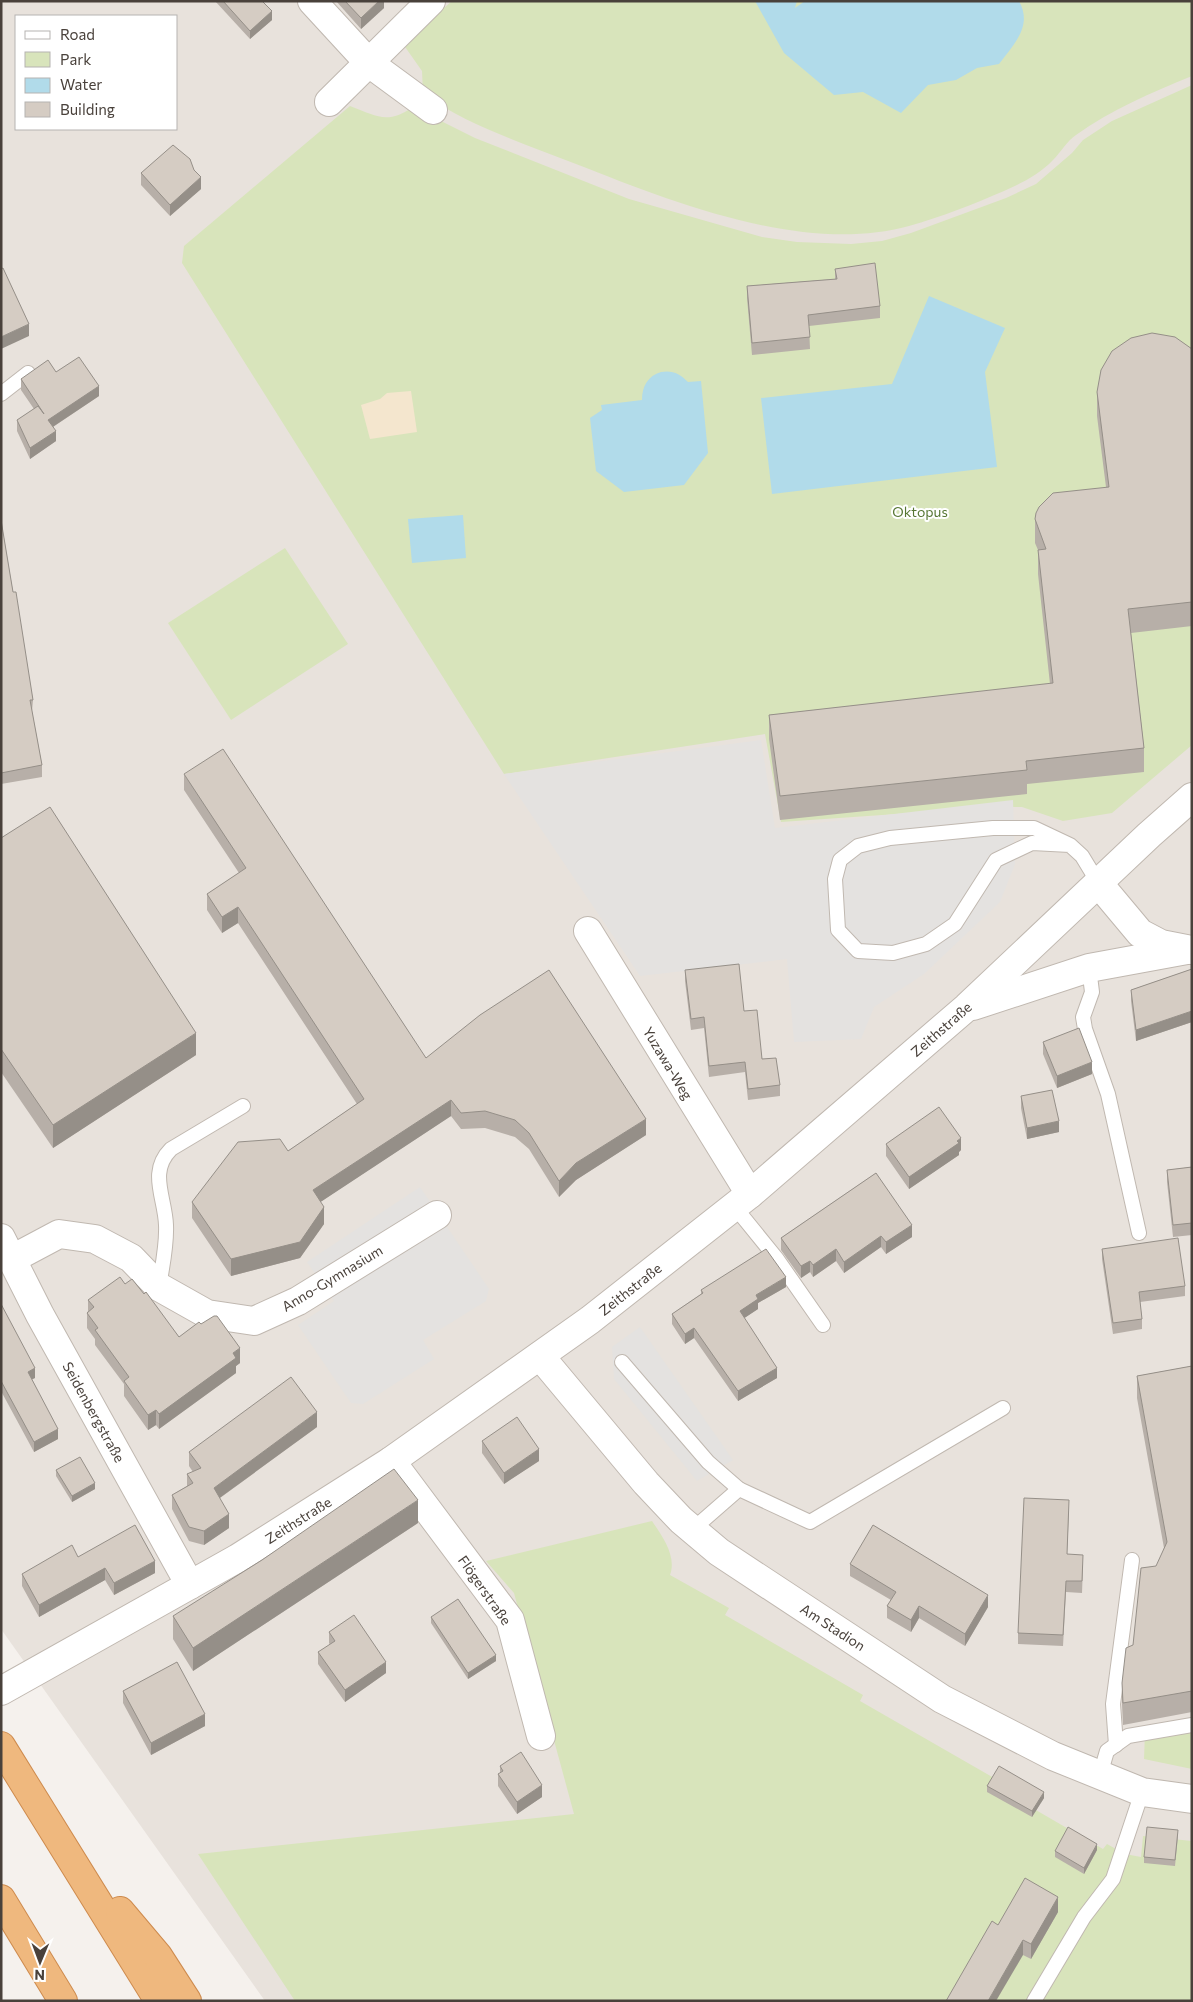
<svg xmlns="http://www.w3.org/2000/svg" width="1193" height="2002" viewBox="0 0 1193 2002" font-family="Commissioner,sans-serif">
<rect width="100%" height="100%" fill="#f5f1ed"/>
<!-- residential -->
<path fill="#e8e2dc" fill-rule="evenodd" d="M1 1H1192V2001H265L1 1629ZM16 16H176V129H16Z"/>
<!-- green -->
<g fill="#d8e4bb">
<path d="M452 1H1192V76C1151 93 1112 109 1076 135 1067 141 1061 152 1053 160 1040 174 1022 183 1004 191 974 204 941 217 909 226 804 255 673 202 576 164 523 143 469 126 423 94L422 71 403 44Z"/>
<path d="M1192 85V745L1112 813 1063 821 1022 807H998L781 822 765 734 504 774 182 263 184 246 350 106C377 116 387 125 413 107L475 138 629 199 762 237 797 242 851 244 882 241 911 233 1006 198 1036 184 1072 153 1083 140 1112 121Z"/>
<path d="M285 548 348 644 231 720 168 623Z"/>
<path d="M652 1521C662 1536 677 1556 670 1575L729 1608 725 1615 863 1695 860 1701 994 1778 991 1784 1103 1849 1107 1844 1125 1854 1141 1857 1143 1836 1192 1841V2001H295L198 1854 574 1814 514 1593 486 1561Z"/>
<path d="M1192 1724V1769L1144 1759 1145 1732Z"/>
</g>
<!-- sand -->
<path fill="#f4e6ce" d="M411 391 417 432 370 439 361 405 380 399 387 393Z"/>
<!-- parking -->
<g fill="#e4e2e0">
<path d="M761 740 775 828 1013 800 1015 864 1000 902 924 974 874 1007 861 1039 794 1042 787 959 640 976 504 774Z"/>
<path d="M420 1187 489 1289 486 1301 423 1340 434 1359 363 1404 351 1403 298 1325 334 1301 307 1262Z"/>
<path d="M640 1327 733 1460 697 1481 614 1379 612 1347Z"/>
</g>
<!-- water -->
<g fill="#b1dbea">
<path d="M755 1H797L795 8 805 1H1019C1033 26 1014 44 999 64L977 68 956 80 928 85 901 113 863 92 834 95 784 53Z"/>
<path d="M929 296 1005 328 985 372 997 467 772 494 761 398 892 384Z"/>
<path d="M661 372C673 370 680 374 688 382L701 381 708 453 684 485 624 492 596 471 590 418 602 410 601 405 642 400C642 386 648 376 661 372Z"/>
<path d="M463 515 466 558 412 563 408 519Z"/>
</g>
<g fill="none" stroke-linecap="round" stroke-linejoin="round">
<!-- service casing -->
<g stroke="#c0b8b0" stroke-width="16">
<g id="service">
<path d="M1 394 28 373"/>
<path d="M1070 845 1032 843 996 860 955 924 926 944 893 953 858 951 838 930 835 879 840 860 858 846 890 838 993 828H1034L1070 845 1082 856 1099 884"/>
<path d="M1089 968 1092 992 1083 1017 1085 1029 1108 1094 1139 1233"/>
<path d="M734 1206 777 1259 823 1325"/>
<path d="M159 1287C162 1267 167 1246 166 1225 165 1197 148 1172 171 1149L243 1106"/>
<path d="M622 1362 708 1462 739 1489"/>
<path d="M692 1530 739 1489 810 1522 1003 1408"/>
<path d="M1116 1745 1113 1704 1132 1560"/>
<path d="M1100 1775 1107 1751 1128 1736 1192 1725"/>
<path d="M1034 2001 1084 1917 1113 1879 1142 1792"/>
</g>
</g>
<!-- minor casing -->
<g stroke="#c0b8b0" stroke-width="30">
<g id="minor">
<path d="M312 1 369 63 433 110"/>
<path d="M329 102 431 1"/>
<path d="M1099 884 1140 933 1161 944 1192 950"/>
<path d="M588 931 750 1194"/>
<path d="M1 1238 40 1315 190 1585"/>
<path d="M12 1259 59 1234 95 1239 131 1258 159 1287 207 1314 254 1321 298 1301 437 1215"/>
<path d="M540 1356 646 1483 681 1520 719 1552 942 1699 1053 1756 1142 1792 1192 1799"/>
<path d="M391 1461 510 1620 541 1736"/>
</g>
</g>
<!-- tertiary casing -->
<g stroke="#c0b8b0" stroke-width="30">
<g id="tertiary">
<path d="M973 1006 1089 968 1187 950"/>
<path d="M1 1691 238 1558 391 1461 590 1320 750 1194 967 1007 1149 835 1192 797"/>
</g>
</g>
<!-- motorway casing -->
<g stroke="#ce8b4e" stroke-width="30">
<g id="motorway">
<path d="M1 1746 159 2001"/>
<path d="M1 1899 63 2001"/>
<path d="M120 1911 158 1956 187 2001"/>
</g>
</g>
<!-- service -->
<use href="#service" stroke="#fff" stroke-width="14"/>
<!-- minor -->
<use href="#minor" stroke="#fff" stroke-width="28"/>
<!-- tertiary -->
<use href="#tertiary" stroke="#fff" stroke-width="28"/>
<!-- motorway -->
<use href="#motorway" stroke="#efb87e" stroke-width="28"/>
</g>
<!-- wall -->
<g fill="#b7afa8">
<path d="M215 1H262L272 20 250 39Z"/>
<path d="M336 1H384V8L361 29Z"/>
<path d="M141 173 201 189 170 216 141 185Z"/>
<path d="M835 269 880 306V318L809 326 810 349 752 355 747 298V286L835 279Z"/>
<path d="M1192 349V626L1131 633 1144 748V772L1027 784V794L780 820 769 739V715L1050 684 1038 574V550L1035 543V519L1106 487 1097 416V392Z"/>
<path d="M56 372 99 396 53 427 56 441 30 459 17 431V420L34 409 21 390V379Z"/>
<path d="M1 520 13 592 33 700 32 711 42 765V777L1 784Z"/>
<path d="M184 774 426 1058 646 1135 576 1180 559 1197 529 1149 515 1137 485 1128 461 1129 451 1116 320 1202 324 1224 300 1258 231 1276 192 1218V1202L288 1151 357 1104 238 923 222 933 207 910V894L239 873 184 790Z"/>
<path d="M1 838 196 1055 53 1148 1 1072Z"/>
<path d="M1192 969V1022L1136 1041 1131 1001V990Z"/>
<path d="M685 970 744 1011 762 1059 780 1085V1096L748 1100 745 1072 709 1077 704 1028 691 1030 685 981Z"/>
<path d="M1043 1042 1092 1074 1057 1088 1043 1054Z"/>
<path d="M1021 1096 1059 1132 1027 1139 1021 1108Z"/>
<path d="M886 1144 961 1150 959 1152V1155L909 1189 886 1156Z"/>
<path d="M1192 1167V1235L1173 1237 1167 1182V1170Z"/>
<path d="M876 1173 912 1237 886 1254 881 1247 844 1273 836 1261 813 1277 810 1272 801 1278 781 1250V1238Z"/>
<path d="M1102 1249 1185 1286V1296L1140 1302 1142 1319V1329L1113 1334 1102 1259Z"/>
<path d="M125 1284 144 1294 179 1337 201 1324 240 1363 236 1366V1373L159 1429 156 1425 148 1430 124 1396V1384L95 1345V1339L87 1328V1313L88 1311V1300Z"/>
<path d="M786 1287 758 1303V1309L744 1318 777 1378 738 1401 694 1338 685 1344 672 1324V1314L701 1294V1290Z"/>
<path d="M1 1304 35 1378 32 1379 58 1439 34 1452 1 1391Z"/>
<path d="M1192 1366V1712L1123 1725 1122 1704V1683L1133 1645 1164 1548 1137 1398V1376Z"/>
<path d="M317 1427 220 1498 229 1528 204 1545 189 1541 172 1509V1495L187 1486V1474L193 1472 189 1466V1452Z"/>
<path d="M482 1441 539 1461 504 1484 482 1453Z"/>
<path d="M56 1470 95 1489 72 1502 56 1476Z"/>
<path d="M1069 1512 1067 1554 1083 1566 1082 1593 1066 1592 1063 1646 1018 1644V1633Z"/>
<path d="M418 1523 193 1671 173 1639V1616Z"/>
<path d="M78 1557 155 1573 114 1595 105 1580 39 1617 22 1586V1574Z"/>
<path d="M850 1564 988 1607 965 1646 919 1618 911 1632 887 1618V1606L891 1600 850 1576Z"/>
<path d="M431 1617 496 1661 468 1679 431 1623Z"/>
<path d="M329 1632 386 1673 345 1702 318 1664V1652L330 1645 329 1643Z"/>
<path d="M123 1691 205 1726 151 1755 123 1703Z"/>
<path d="M500 1766 542 1797 517 1814 498 1786V1774L500 1773Z"/>
<path d="M987 1786 1044 1798 1032 1817 987 1792Z"/>
<path d="M1178 1836 1175 1866 1144 1863V1857Z"/>
<path d="M1097 1850 1084 1874 1055 1857V1851Z"/>
<path d="M1058 1912 1031 1959 1023 1955 998 1925Z"/>
</g>
<!-- shaded-wall -->
<g fill="#958f88">
<path d="M379 1H384V8L361 29V18Z"/>
<path d="M272 11V20L250 39V31Z"/>
<path d="M201 177V189L170 216V205Z"/>
<path d="M29 324V336L1 349V337Z"/>
<path d="M99 386V396L48 430V420Z"/>
<path d="M56 431V441L30 459V448Z"/>
<path d="M238 907V923L222 933V917Z"/>
<path d="M1192 1011V1022L1136 1041V1030Z"/>
<path d="M196 1033V1055L53 1148V1125Z"/>
<path d="M1092 1062V1074L1057 1088V1076Z"/>
<path d="M451 1100V1116L313 1207V1190Z"/>
<path d="M646 1119V1135L576 1180 559 1197V1181L576 1163Z"/>
<path d="M1059 1121V1132L1027 1139V1128Z"/>
<path d="M961 1138V1150L959 1152V1155L909 1189V1177Z"/>
<path d="M324 1207V1224L300 1258 231 1276V1259Z"/>
<path d="M912 1225V1237L886 1254V1242Z"/>
<path d="M881 1236V1247L844 1273V1262Z"/>
<path d="M836 1249V1261L813 1277V1265Z"/>
<path d="M810 1261V1272L801 1278V1266Z"/>
<path d="M786 1277V1287L758 1303V1309L740 1321V1311L756 1295Z"/>
<path d="M694 1328V1338L685 1344V1334Z"/>
<path d="M240 1348V1363L236 1366V1373L159 1429V1414L233 1353Z"/>
<path d="M35 1368V1378L28 1381V1372Z"/>
<path d="M777 1368V1378L738 1401V1391Z"/>
<path d="M156 1410V1425L148 1430V1415Z"/>
<path d="M317 1412V1427L214 1502V1488Z"/>
<path d="M58 1429V1439L34 1452V1442Z"/>
<path d="M539 1449V1461L504 1484V1473Z"/>
<path d="M95 1483V1489L72 1502V1496Z"/>
<path d="M418 1500V1523L193 1671V1648Z"/>
<path d="M229 1514V1528L204 1545V1531Z"/>
<path d="M155 1561V1573L114 1595V1583Z"/>
<path d="M105 1568V1580L39 1617V1605Z"/>
<path d="M988 1595V1607L965 1646V1634Z"/>
<path d="M919 1606V1618L911 1632V1620Z"/>
<path d="M496 1655V1661L468 1679V1673Z"/>
<path d="M386 1662V1673L345 1702V1690Z"/>
<path d="M205 1714V1726L151 1755V1743Z"/>
<path d="M542 1785V1797L517 1814V1802Z"/>
<path d="M1044 1792V1798L1032 1817V1811Z"/>
<path d="M1097 1844V1850L1084 1874V1868Z"/>
<path d="M1058 1897V1912L1031 1959V1944Z"/>
<path d="M1023 1940V1955L996 2001H988Z"/>
</g>
<!-- building -->
<g fill="#d5ccc3" stroke="#958f88">
<path d="M223 1H262L272 11 250 31Z"/>
<path d="M345 1H379L361 18Z"/>
<path d="M173 145 190 159 194 170 201 177 170 205 141 173Z"/>
<path d="M875 263 880 306 808 315 810 337 752 343 747 286 837 279 835 269Z"/>
<path d="M3 268 29 324 1 337V269Z"/>
<path d="M1152 333 1175 337 1192 349V602L1128 609 1144 748 1026 761 1027 770 780 796 769 715 1053 683 1038 550 1046 549 1035 519 1036 513 1039 507 1053 493 1109 487 1097 392 1101 370 1112 351 1131 338Z"/>
<path d="M79 357 99 386 48 420 56 431 30 448 17 420 38 406 44 414 21 379 48 360 56 372Z"/>
<path d="M1 520 13 592H16L33 700H30L42 765 1 773Z"/>
<path d="M223 749 426 1058 480 1015 549 970 646 1119 576 1163 559 1181 529 1133 515 1120 485 1111 461 1113 451 1100 313 1190 324 1207 300 1242 231 1259 192 1202 238 1142 280 1139 288 1151 364 1099 238 907 222 917 207 894 246 868 184 774Z"/>
<path d="M50 807 196 1033 53 1125 1 1049V838Z"/>
<path d="M739 964 744 1011 757 1010 762 1059 776 1058 780 1085 748 1089 745 1062 709 1066 704 1017 691 1019 685 970Z"/>
<path d="M1192 969V1011L1136 1030 1131 990Z"/>
<path d="M1079 1028 1092 1062 1057 1076 1043 1042Z"/>
<path d="M1052 1090 1059 1121 1027 1128 1021 1096Z"/>
<path d="M939 1107 961 1138 957 1141 959 1143 909 1177 886 1144Z"/>
<path d="M1192 1167V1223L1173 1225 1167 1170Z"/>
<path d="M876 1173 912 1225 886 1242 881 1236 844 1262 836 1249 813 1265 810 1261 801 1266 781 1238Z"/>
<path d="M1178 1238 1185 1286 1139 1292 1142 1319 1113 1323 1102 1249Z"/>
<path d="M766 1249 786 1277 756 1295 758 1299 740 1311 777 1368 738 1391 694 1328 685 1334 672 1314 703 1293 701 1290Z"/>
<path d="M120 1277 125 1284 132 1279 144 1294 146 1292 179 1337 199 1322 201 1324 214 1316H217L240 1348 233 1353 236 1358 159 1414 156 1410 148 1415 124 1381 129 1377 95 1330 98 1328 87 1313 94 1307 88 1300Z"/>
<path d="M1 1304 35 1368 28 1372 58 1429 34 1442 1 1381Z"/>
<path d="M1192 1366V1691L1123 1703 1122 1683 1126 1648 1133 1645 1141 1568 1156 1566 1167 1542 1137 1376Z"/>
<path d="M291 1377 317 1412 214 1488 229 1514 204 1531 189 1527 172 1495 193 1483 187 1474 201 1468 189 1452Z"/>
<path d="M517 1417 539 1449 504 1473 482 1441Z"/>
<path d="M80 1457 95 1483 72 1496 56 1470Z"/>
<path d="M394 1469 418 1500 193 1648 173 1616 262 1560Z"/>
<path d="M1024 1498 1069 1500 1067 1554 1083 1555 1082 1581H1066L1063 1635 1018 1633Z"/>
<path d="M135 1525 155 1561 114 1583 105 1568 39 1605 22 1574 72 1545 78 1557Z"/>
<path d="M873 1525 988 1595 965 1634 919 1606 911 1620 887 1606 896 1592 850 1564Z"/>
<path d="M458 1599 496 1655 468 1673 431 1617Z"/>
<path d="M354 1615 386 1662 345 1690 318 1652 335 1641 329 1632Z"/>
<path d="M177 1662 205 1714 151 1743 123 1691Z"/>
<path d="M521 1752 542 1785 517 1802 498 1774 503 1771 500 1766Z"/>
<path d="M999 1766 1044 1792 1032 1811 987 1786Z"/>
<path d="M1068 1827 1097 1844 1084 1868 1055 1851Z"/>
<path d="M1147 1827 1178 1830 1175 1860 1144 1857Z"/>
<path d="M1025 1878 1058 1897 1031 1944 1023 1940 988 2001H946L992 1921 998 1925Z"/>
</g>
<g text-anchor="middle" dominant-baseline="central" stroke-width="4" stroke-linejoin="round" paint-order="stroke">
<!-- park labels -->
<g font-size="14" fill="#567633" stroke="#fff">
<text x="920" y="511">Oktopus</text>
</g>
<!-- street labels -->
<g font-size="14" fill="#49413b" stroke="#fff">
<text transform="translate(941 1029) rotate(-41)">Zeithstraße</text>
<text transform="translate(668 1063) rotate(59)">Yuzawa-Weg</text>
<text transform="translate(332 1278) rotate(-31)">Anno-Gymnasium</text>
<text transform="translate(630 1289) rotate(-38)">Zeithstraße</text>
<text transform="translate(94 1412) rotate(61)">Seidenbergstraße</text>
<text transform="translate(298 1520) rotate(-32)">Zeithstraße</text>
<text transform="translate(485 1590) rotate(55)">Flögerstraße</text>
<text transform="translate(833 1627) rotate(33)">Am Stadion</text>
</g>
</g>
<!-- border -->
<rect width="1193" height="2002" fill="none" stroke="#49413b" stroke-width="5"/>
<!-- legend -->
<rect x="15" y="15" width="162" height="115" fill="#ffffff" stroke="#b6b3b1"/>
<rect x="25" y="31" width="25" height="8" fill="#ffffff" stroke="#b6b3b1"/>
<text x="60" y="40" font-size="15" fill="#49413b">Road</text>
<rect x="25" y="52" width="25" height="15" fill="#d8e4bb" stroke="#b6b3b1"/>
<text x="60" y="65" font-size="15" fill="#49413b">Park</text>
<rect x="25" y="78" width="25" height="15" fill="#b1dbea" stroke="#b6b3b1"/>
<text x="60" y="90" font-size="15" fill="#49413b">Water</text>
<rect x="25" y="102" width="25" height="15" fill="#d5ccc3" stroke="#b6b3b1"/>
<text x="60" y="115" font-size="15" fill="#49413b">Building</text>
<!-- north arrow -->
<g transform="translate(40 1962) rotate(181)" stroke="#ffffff" stroke-width="4" paint-order="stroke">
<path d="M0-4L9 19L0 12L-9 19Z" fill="#49413b"/>
<text y="-8" font-size="14" font-weight="bold" text-anchor="middle" fill="#49413b">N</text>
</g>
</svg>
